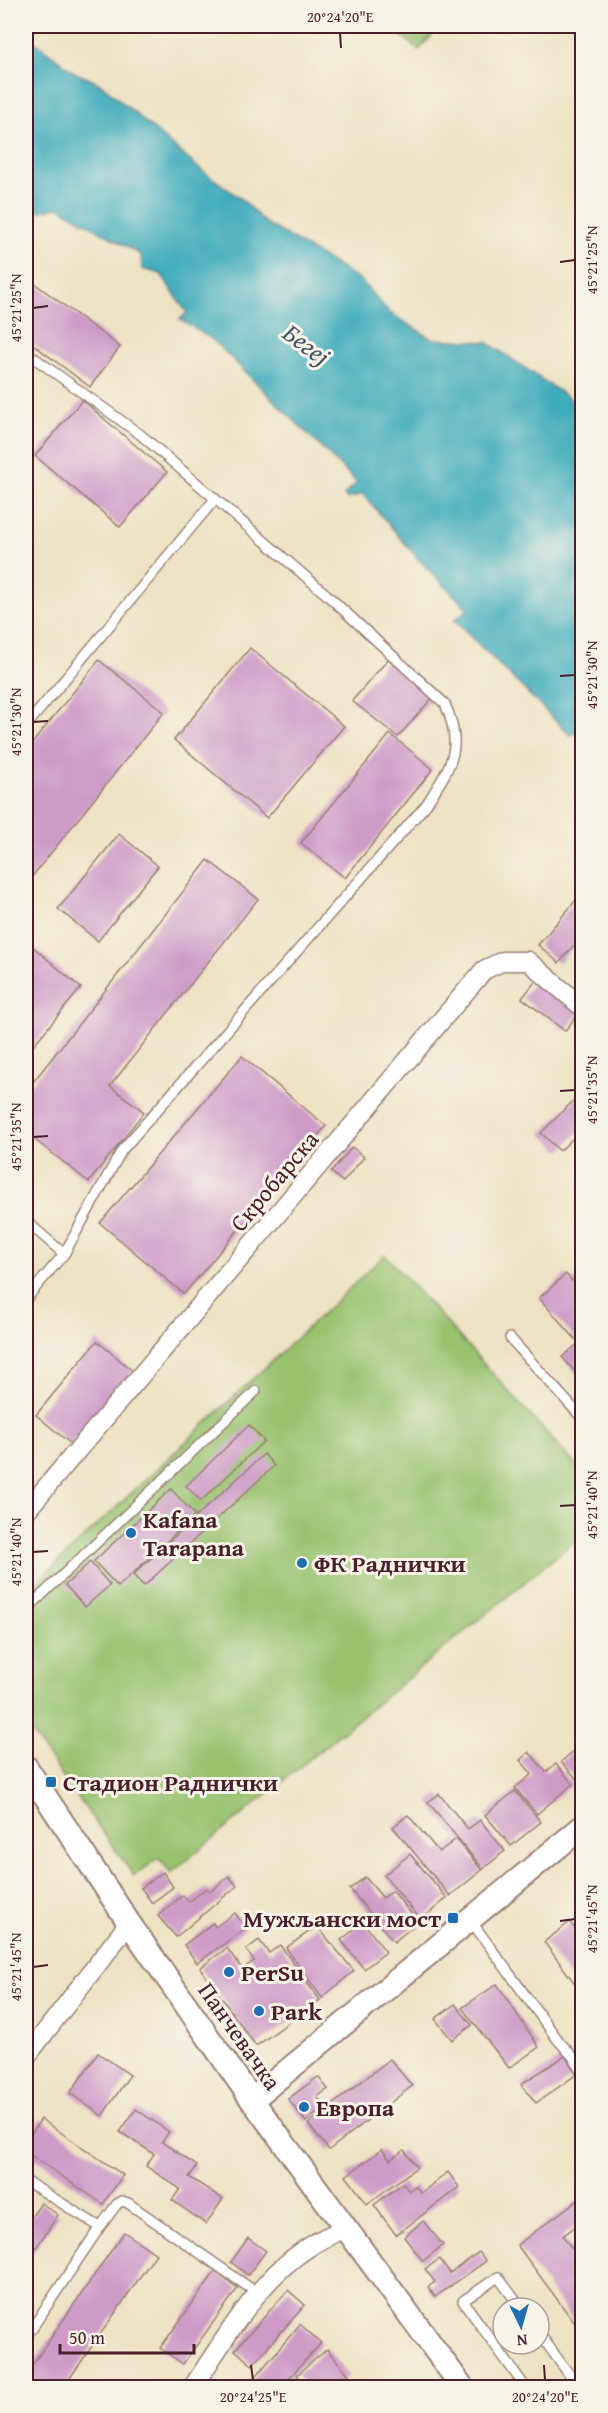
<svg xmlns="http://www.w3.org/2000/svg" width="608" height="2413" viewBox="0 0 608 2413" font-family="'Gentium Book Plus',serif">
<rect width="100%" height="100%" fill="#f7f3e8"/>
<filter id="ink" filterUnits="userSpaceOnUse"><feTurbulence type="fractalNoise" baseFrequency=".0167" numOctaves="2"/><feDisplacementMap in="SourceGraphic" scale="12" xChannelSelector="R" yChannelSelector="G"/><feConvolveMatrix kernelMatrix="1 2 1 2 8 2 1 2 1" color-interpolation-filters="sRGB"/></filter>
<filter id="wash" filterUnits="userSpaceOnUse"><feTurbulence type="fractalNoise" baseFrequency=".008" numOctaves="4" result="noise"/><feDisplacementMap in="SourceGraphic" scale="24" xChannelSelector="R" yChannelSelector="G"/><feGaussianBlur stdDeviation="1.35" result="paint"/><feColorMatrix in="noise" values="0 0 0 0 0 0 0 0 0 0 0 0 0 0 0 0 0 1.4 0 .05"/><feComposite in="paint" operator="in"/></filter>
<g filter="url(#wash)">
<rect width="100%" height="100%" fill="#ede2c3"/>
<!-- green -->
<g fill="#97c26e" stroke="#70704c" stroke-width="1.5">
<path d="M389 26H440L419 50Z"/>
<path d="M385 1255 582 1472V1535L171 1873 159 1858 134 1876 26 1725V1592Z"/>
</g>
<!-- water -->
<path fill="#3dabbb" stroke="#446573" stroke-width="1.5" d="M26 35 74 72 101 84 196 166 243 200 264 222 359 279 390 313 432 339 487 342 582 407V732L570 735 454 620 468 609 419 560 363 494 347 499 344 495 357 483 213 340 180 319 187 313 161 274 142 269 141 255 59 207 39 212 26 190Z"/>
<g id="blocks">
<!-- building -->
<g fill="#ce9bc8">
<path d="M26 277 120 347 90 387 26 339Z"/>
<path d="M82 400 167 472 120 527 35 456Z"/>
<path d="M250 648 344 726 267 818 174 740Z"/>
<path d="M390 657 434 696 398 737 352 701Z"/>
<path d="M99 660 164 712 26 884V751Z"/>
<path d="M390 734 433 769 345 878 301 843Z"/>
<path d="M119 834 158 866 98 941 58 909Z"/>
<path d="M208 860 258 899 110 1086 144 1112 89 1182 26 1133V1091Z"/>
<path d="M582 893V936L559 963 538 945Z"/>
<path d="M32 946 81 988 26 1054V954Z"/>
<path d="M538 978 581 1010 565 1031 522 998Z"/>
<path d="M242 1056 326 1126 184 1294 100 1223Z"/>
<path d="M582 1092V1129L560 1151 541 1133Z"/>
<path d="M352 1147 364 1157 343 1182 331 1172Z"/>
<path d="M582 1272V1380L562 1357 579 1343 539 1298 566 1274 572 1281Z"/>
<path d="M97 1341 133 1371 71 1444 36 1415Z"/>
<path d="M249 1425 264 1441 201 1501 186 1486Z"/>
<path d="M264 1454 274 1466 144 1586 133 1575Z"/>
<path d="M171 1489 195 1515 118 1587 94 1561Z"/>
<path d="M90 1562 110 1585 85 1607 65 1585Z"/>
<path d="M580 1745 582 1748V1776L578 1780 561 1762Z"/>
<path d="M529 1752 546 1772 556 1764 573 1784 537 1814 515 1788 532 1774 520 1760Z"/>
<path d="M515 1791 541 1822 511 1846 485 1815Z"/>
<path d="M439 1794 468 1829 480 1820 505 1851 483 1869 428 1802Z"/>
<path d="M408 1815 439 1852 456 1839 482 1870 450 1896 393 1827Z"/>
<path d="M410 1854 447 1898 421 1920 384 1875Z"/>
<path d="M163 1872 173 1887 152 1903 141 1888Z"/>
<path d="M229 1876 237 1886 176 1937 158 1916 183 1895 189 1902 206 1888 210 1892Z"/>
<path d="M365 1877 383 1898 393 1891 418 1922 394 1942 350 1889Z"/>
<path d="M235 1913 246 1928 197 1963 184 1945 213 1923 215 1927Z"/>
<path d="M363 1922 386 1952 364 1969 341 1940Z"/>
<path d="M570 1922 582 1939V1953L575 1959 582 1970V1980L576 1985 544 1942Z"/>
<path d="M317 1926 354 1971 322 1998 286 1948Z"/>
<path d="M259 1940 269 1953 280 1945 320 2000 256 2046 200 1968 227 1948 242 1969 254 1961 246 1950Z"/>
<path d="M497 1984 539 2047 509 2068 462 2008Z"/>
<path d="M455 2004 472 2025 452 2040 435 2019Z"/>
<path d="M98 2053 130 2075 102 2116 70 2093Z"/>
<path d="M565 2056 577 2074 536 2103 521 2084Z"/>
<path d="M390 2059 412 2086 329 2150 308 2124Z"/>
<path d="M318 2077 328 2089 317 2097 325 2107 306 2122 288 2099Z"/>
<path d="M136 2109 169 2132 162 2142 197 2166 189 2177 223 2199 206 2224 172 2200 180 2189 146 2166 154 2154 120 2132Z"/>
<path d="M41 2119 123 2175 103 2204 26 2152V2141Z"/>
<path d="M382 2149 390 2160 404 2150 417 2167 367 2204 346 2176Z"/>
<path d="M448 2172 459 2187 396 2235 374 2205 403 2183 409 2191 415 2186 421 2193Z"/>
<path d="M582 2197V2221L563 2236 582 2263V2333L517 2245Z"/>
<path d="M41 2203 58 2215 26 2263V2225Z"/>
<path d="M423 2221 443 2245 423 2261 404 2237Z"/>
<path d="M124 2232 156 2254 63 2388H26V2374Z"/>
<path d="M248 2238 266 2251 248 2275 231 2262Z"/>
<path d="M479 2252 486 2261 435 2297 428 2287 435 2282 425 2269 440 2259 450 2273Z"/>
<path d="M215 2272 238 2288 183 2364 160 2348Z"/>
<path d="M288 2290 305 2305 252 2365 235 2350Z"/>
<path d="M300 2324 321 2343 280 2388H259L252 2381Z"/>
<path d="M327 2349 349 2375 335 2388H308L297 2375Z"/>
</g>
</g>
</g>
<g filter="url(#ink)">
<use href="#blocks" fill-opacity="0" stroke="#9c8077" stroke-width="1.5"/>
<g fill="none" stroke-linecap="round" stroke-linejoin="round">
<!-- service casing -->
<g stroke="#9c8077" stroke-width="12">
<g id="service">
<path d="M26 352 141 435 327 595 445 704C465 749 450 767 426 805L122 1150 64 1254 26 1299"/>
<path d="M26 726 215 499"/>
<path d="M26 1221 64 1254"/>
<path d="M510 1338 582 1418"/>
<path d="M26 1610 256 1391"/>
<path d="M26 1793 43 1798"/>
<path d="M471 1921 558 2040 575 2059 582 2074"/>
<path d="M26 2181 100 2227 26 2337"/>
<path d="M100 2227 117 2204 122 2201 128 2203 257 2293"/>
<path d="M521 2308 498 2277 463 2301 526 2388"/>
<path d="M539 2333 579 2388"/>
</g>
</g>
<!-- minor casing -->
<g stroke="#9c8077" stroke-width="21">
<g id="minor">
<path d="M26 1511 484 970 503 961H528L582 1007"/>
<path d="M26 2057 129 1923"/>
<path d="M192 2388C235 2325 270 2256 345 2229"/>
</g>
</g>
<!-- tertiary casing -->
<g stroke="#9c8077" stroke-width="26">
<g id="tertiary">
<path d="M26 1767 129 1923 252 2100 463 2388"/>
<path d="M252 2100 582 1827"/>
</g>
</g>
<!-- service -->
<use href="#service" stroke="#fff" stroke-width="9"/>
<!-- minor -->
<use href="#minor" stroke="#fff" stroke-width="18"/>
<!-- tertiary -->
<use href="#tertiary" stroke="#fff" stroke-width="22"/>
</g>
</g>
<!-- ticks -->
<path fill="none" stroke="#4a1f2b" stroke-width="2" d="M340 33 341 48M560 262 575 260M33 308 48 306M560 676 575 675M33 722 48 721M560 1091 575 1090M33 1137 48 1136M560 1506 575 1505M33 1552 48 1551M560 1921 575 1919M33 1967 48 1965M251 2365 253 2380M544 2365 545 2380"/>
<!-- markers -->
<g fill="#1f6fb2" stroke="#f7f3e8" stroke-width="2">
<circle cx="131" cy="1533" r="6"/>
<circle cx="302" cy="1563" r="6"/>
<rect x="45" y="1776" width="12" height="12" rx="3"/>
<rect x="447" y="1912" width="12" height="12" rx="3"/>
<circle cx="229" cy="1972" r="6"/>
<circle cx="259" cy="2011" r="6"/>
<circle cx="304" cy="2107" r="6"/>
</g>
<g text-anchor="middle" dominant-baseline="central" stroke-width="6" stroke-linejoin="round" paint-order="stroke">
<!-- street labels -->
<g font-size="24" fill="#4a1f2b" stroke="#f7f3e8">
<text transform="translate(274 1181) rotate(-50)">Скробарска</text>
<text transform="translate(240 2036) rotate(55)">Панчевачка</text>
</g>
<!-- poi labels -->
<g font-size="24" font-weight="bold" fill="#4a1f2b" stroke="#f7f3e8" text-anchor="start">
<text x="143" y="1519">Kafana<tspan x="143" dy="28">Tarapana</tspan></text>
<text x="314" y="1563">ФК Раднички</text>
<text x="63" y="1782">Стадион Раднички</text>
<text x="441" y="1918" text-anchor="end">Мужљански мост</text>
<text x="241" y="1972">PerSu</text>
<text x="271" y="2011">Park</text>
<text x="316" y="2107">Европа</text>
</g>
<!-- water labels -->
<g font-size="26" font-style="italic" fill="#455765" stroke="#f7f3e8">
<text transform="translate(307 344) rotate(37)">Бегеј</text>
</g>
</g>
<!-- margin -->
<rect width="608" height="2413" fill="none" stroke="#f7f3e8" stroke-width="66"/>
<!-- north arrow -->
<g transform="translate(521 2326) rotate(175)"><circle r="28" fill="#f7f3e8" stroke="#b29e9c" stroke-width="1.5"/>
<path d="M0-4.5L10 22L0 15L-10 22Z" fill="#1f6fb2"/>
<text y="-9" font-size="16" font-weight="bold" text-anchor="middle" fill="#4a1f2b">N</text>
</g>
<!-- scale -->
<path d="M60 2344v9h134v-9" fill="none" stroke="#4a1f2b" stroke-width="3"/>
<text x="69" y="2344" font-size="18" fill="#4a1f2b" stroke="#f7f3e8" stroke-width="4.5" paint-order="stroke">50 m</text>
<rect x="33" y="33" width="542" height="2347" fill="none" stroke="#4a1f2b" stroke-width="2"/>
<g font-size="15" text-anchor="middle" fill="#4a1f2b">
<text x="340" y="22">20°24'20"E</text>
<text transform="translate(592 260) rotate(-90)" y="5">45°21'25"N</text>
<text transform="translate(16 308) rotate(-90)" y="5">45°21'25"N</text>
<text transform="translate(592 675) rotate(-90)" y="5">45°21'30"N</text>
<text transform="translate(16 722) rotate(-90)" y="5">45°21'30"N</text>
<text transform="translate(592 1090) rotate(-90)" y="5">45°21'35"N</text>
<text transform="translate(16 1137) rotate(-90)" y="5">45°21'35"N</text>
<text transform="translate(592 1505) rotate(-90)" y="5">45°21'40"N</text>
<text transform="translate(16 1552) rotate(-90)" y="5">45°21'40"N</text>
<text transform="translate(592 1919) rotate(-90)" y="5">45°21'45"N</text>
<text transform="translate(16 1967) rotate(-90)" y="5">45°21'45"N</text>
<text x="253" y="2402">20°24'25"E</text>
<text x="545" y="2402">20°24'20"E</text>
</g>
</svg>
